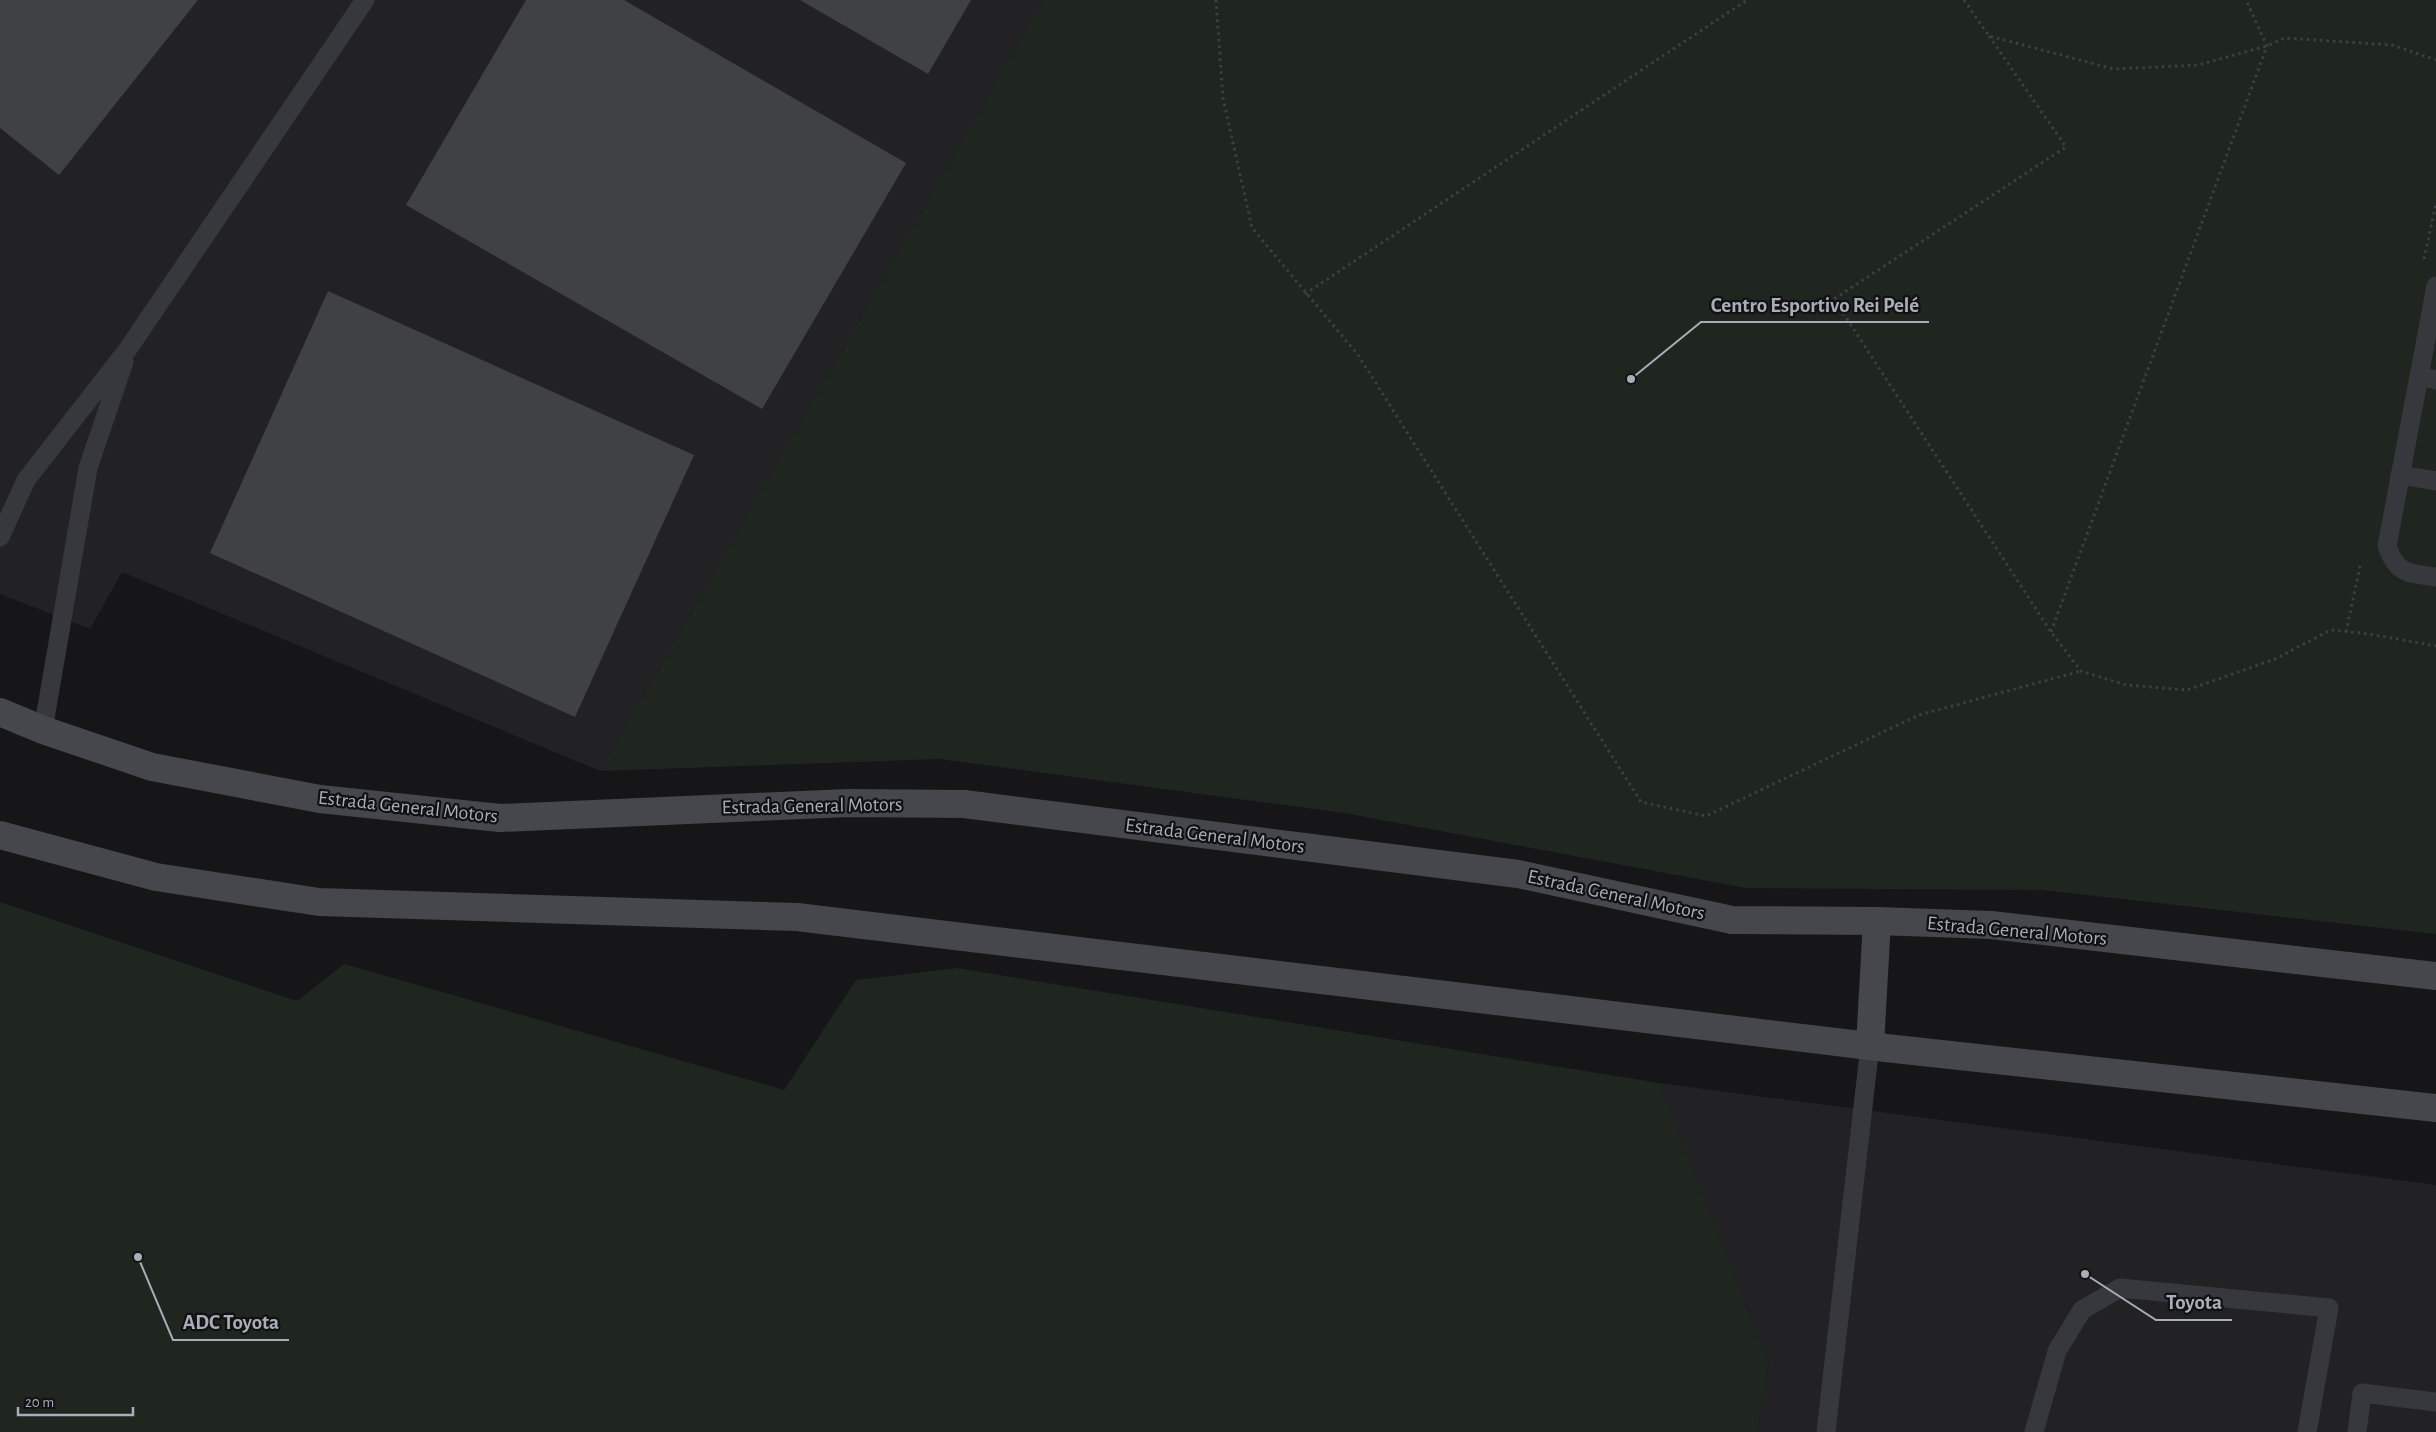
<svg xmlns="http://www.w3.org/2000/svg" width="2436" height="1432" viewBox="0 0 2436 1432" font-family="'Alegreya Sans',sans-serif">
<rect width="100%" height="100%" fill="#161618"/>
<!-- built -->
<g fill="#222225">
<path d="M0 0H1043L600 771 122 572 90 629 0 594Z"/>
<path d="M1659 1083 2436 1185V1432H1757L1769 1364Z"/>
</g>
<!-- green -->
<g fill="#1e261f">
<path d="M1043 0H2436V934L2042 890 1746 888 1344 813 940 759 600 771Z"/>
<path d="M0 902 297 1001 344 964 784 1090 856 980 957 968 1659 1083 1769 1364 1757 1432H0Z"/>
</g>
<!-- building -->
<g fill="#404145">
<path d="M0 0H198L59 175 0 128Z"/>
<path d="M526 0H624L906 163 762 409 406 205Z"/>
<path d="M800 0H971L928 74Z"/>
<path d="M328 291 694 455 575 717 210 553Z"/>
</g>
<g fill="none" stroke-linecap="round" stroke-linejoin="round">
<!-- path -->
<g stroke="#3d3f44" stroke-width="3" stroke-dasharray="2.5 4" stroke-linecap="butt">
<path d="M1216 0 1223 98 1252 228 1358 355 1641 802 1706 816 1919 715 2081 671"/>
<path d="M1964 0 1989 36 2114 69 2198 65 2267 46 2285 38 2392 45 2436 60"/>
<path d="M1989 36 2066 147 1834 299 2051 632 2081 671 2126 685 2187 690 2275 659 2331 630 2369 634 2436 646"/>
<path d="M2424 259 2436 203"/>
<path d="M1305 294 1747 0"/>
<path d="M2051 632 2267 46 2246 0"/>
<path d="M2346 632 2361 562"/>
</g>
<!-- lane -->
<g stroke="#37383d" stroke-width="19">
<path d="M2436 286 2387 546C2397 575 2409 573 2436 577"/>
<path d="M2419 376 2436 380"/>
<path d="M2400 475 2436 481"/>
<path d="M0 537 26 480 128 349 365 0"/>
<path d="M43 730 88 468 124 362"/>
<path d="M1826 1432 1870 1045"/>
<path d="M2034 1432 2057 1351 2082 1310 2120 1288 2329 1308 2307 1432"/>
<path d="M2357 1432 2362 1393 2436 1402"/>
</g>
<!-- secondary -->
<g stroke="#45474d" stroke-width="28">
<path d="M0 712 43 730 152 767 320 799 500 818 848 803 964 804 1518 874 1732 920 1877 921 1991 925 2436 976"/>
<path d="M0 835 156 877 319 902 797 917 1886 1048 2436 1108"/>
<path d="M1870 1045 1877 921"/>
</g>
</g>
<g text-anchor="middle" dominant-baseline="central" stroke-width="4.5" stroke-linejoin="round" paint-order="stroke">
<!-- street labels -->
<g font-size="20" fill="#a8adb8" stroke="#111113">
<text transform="translate(812 806) rotate(-1)">Estrada General Motors</text>
<text transform="translate(408 807) rotate(6)">Estrada General Motors</text>
<text transform="translate(1215 836) rotate(7)">Estrada General Motors</text>
<text transform="translate(1616 895) rotate(12)">Estrada General Motors</text>
<text transform="translate(2017 931) rotate(5)">Estrada General Motors</text>
</g>
</g>
<!-- callouts -->
<path fill="none" stroke="#a8adb8" stroke-width="2" d="M1631 379L1701 322H1929M2085 1274L2156 1320H2232M138 1257L173 1340H289"/>
<g fill="#a8adb8" stroke="#111113" stroke-width="2">
<circle cx="1631" cy="379" r="5"/>
<circle cx="2085" cy="1274" r="5"/>
<circle cx="138" cy="1257" r="5"/>
</g>
<g font-size="21" text-anchor="middle" font-weight="bold" fill="#a8adb8" stroke="#111113" stroke-width="4.5" stroke-linejoin="round" paint-order="stroke">
<text x="1815" y="312">Centro Esportivo Rei Pelé</text>
<text x="2194" y="1309">Toyota</text>
<text x="231" y="1329">ADC Toyota</text>
</g>
<!-- scale -->
<path d="M18 1407v8h115v-8" fill="none" stroke="#a8adb8" stroke-width="2.5"/>
<text x="25" y="1407" font-size="15" fill="#a8adb8" stroke="#111113" stroke-width="4" paint-order="stroke">20 m</text>
</svg>
